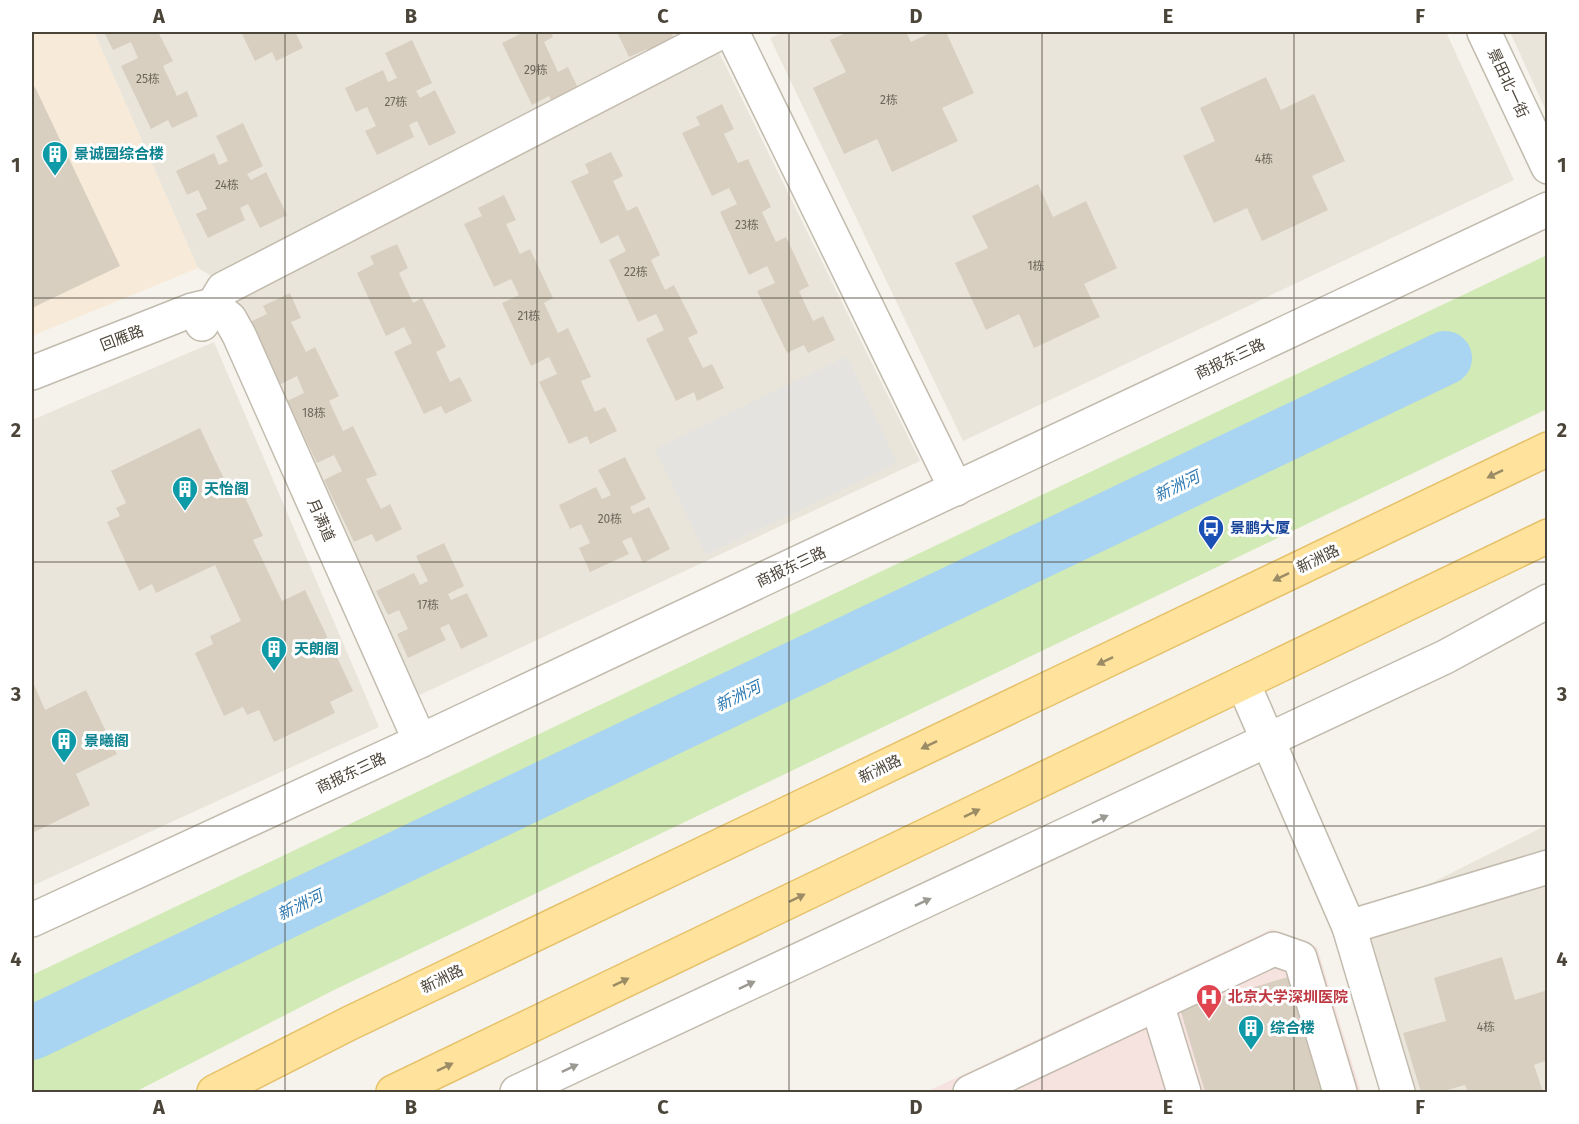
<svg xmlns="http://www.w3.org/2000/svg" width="1579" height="1124" viewBox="0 0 1579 1124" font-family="'Fira Sans','Noto Sans SC',sans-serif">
<rect width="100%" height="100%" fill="#f6f3ec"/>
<!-- residential -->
<g fill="#eae5da">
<path d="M94 32H709L920 461 413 698 228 286 198 268Z"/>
<path d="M783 32H1446L1514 180 963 441 770 38Z"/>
<path d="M1510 32H1547V113Z"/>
<path d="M214 342 379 727 32 886V420Z"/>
<path d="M1547 825V1092H1407L1356 921Z"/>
</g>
<!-- commercial -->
<path fill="#f7ead8" d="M32 32H94L198 268 32 336Z"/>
<!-- medical -->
<path fill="#f6e3e0" d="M1272 929 1317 947 1361 1092H926Z"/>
<!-- green -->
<path fill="#d2eab5" d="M1547 255V409L334 990 135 1092H32V975Z"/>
<!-- parking -->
<path fill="#e5e3e0" d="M847 356 897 463 706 555 655 449Z"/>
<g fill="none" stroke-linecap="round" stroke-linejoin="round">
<!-- river -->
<path stroke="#a9d4f2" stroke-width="54" d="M32 1033 1445 358"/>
</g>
<!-- building -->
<g fill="#d8cfc1">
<path d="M104 32H158L173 61 163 66 177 96 187 91 198 116 172 128 168 120 151 129 121 66 138 58 131 42 113 50Z"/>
<path d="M241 32H295L303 48 276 61 272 52 255 61Z"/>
<path d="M518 32H551L553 37 544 42 558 72 568 67 580 92 553 104 549 96 532 105 502 43 520 34Z"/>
<path d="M617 32H671L677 44 651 57 647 49 629 57Z"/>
<path d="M848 32H906L911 42 932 32H946L974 93 942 108 958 141 892 172 877 139 844 154 813 88 846 72 830 40Z"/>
<path d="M412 40 432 83 416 91 420 98 435 90 456 133 429 146 417 121 409 125 414 137 377 155 365 131 376 126 367 107 356 112 345 88 383 70 388 82 397 78 385 53Z"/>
<path d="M1266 77 1281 110 1314 94 1345 161 1312 176 1328 210 1262 241 1247 208 1214 223 1183 156 1215 141 1200 108Z"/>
<path d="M35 87 120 266 32 308V89Z"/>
<path d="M722 104 734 129 724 134 738 163 748 159 771 207 762 212 776 242 786 237 809 286 799 291 813 321 823 316 835 340 808 353 804 345 787 353 757 291 775 283 767 266 749 275 720 212 737 204 729 188 712 196 682 133 700 125 696 117Z"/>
<path d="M243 123 263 166 247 174 251 180 266 172 287 215 260 228 248 204 240 208 245 220 208 238 196 214 207 209 198 190 187 195 176 171 214 153 219 165 228 161 216 136Z"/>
<path d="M611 152 623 176 613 181 627 211 637 206 660 255 651 260 665 290 674 285 698 333 688 338 703 368 712 364 724 388 697 401 694 392 676 401 646 339 664 330 656 314 638 322 609 260 626 251 618 235 601 244 571 181 589 173 585 164Z"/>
<path d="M1038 184 1053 217 1086 201 1117 268 1084 284 1100 317 1034 348 1019 314 986 330 955 263 988 248 972 216Z"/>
<path d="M504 195 516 220 506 224 520 254 530 249 553 298 544 303 558 333 568 328 591 377 581 381 595 412 605 407 617 431 590 444 587 436 569 444 539 382 557 374 549 357 531 366 502 303 519 295 511 279 494 287 464 224 482 216 478 208Z"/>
<path d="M397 244 408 268 399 273 413 303 422 298 446 347 436 352 450 382 460 377 472 401 445 414 441 406 424 414 394 352 412 343 404 327 386 336 357 273 374 264 370 256Z"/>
<path d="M290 293 301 318 291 322 306 352 315 347 339 396 329 401 343 431 353 426 377 475 366 479 381 509 390 504 402 529 376 542 372 534 354 542 324 480 342 471 334 455 317 463 287 401 304 393 297 376 279 385 250 322 267 314 263 306Z"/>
<path d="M200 428 233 498 243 493 263 536 253 540 282 601 305 590 353 691 330 702 335 713 274 742 259 710 247 715 243 707 224 716 195 653 213 644 210 636 241 621 215 565 156 593 152 584 139 591 107 522 120 516 116 508 126 503 111 471Z"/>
<path d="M625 457 646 499 630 507 633 514 649 507 670 549 643 563 631 537 622 541 629 554 590 572 579 548 590 543 581 524 570 529 559 505 596 487 602 499 611 495 598 470Z"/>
<path d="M444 543 464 586 448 594 451 600 467 593 488 636 461 649 449 624 440 628 446 640 408 658 397 634 408 629 399 610 388 615 376 591 414 573 420 585 428 581 416 556Z"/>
<path d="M32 680 45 710 86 690 117 754 76 774 90 805 32 833Z"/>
<path d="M1502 957 1515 1000 1548 990V1060L1534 1065 1543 1092H1468L1465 1085 1440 1092H1421L1403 1033 1446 1021 1434 978Z"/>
<path d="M1288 977 1323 1092H1205L1180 1009Z"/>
</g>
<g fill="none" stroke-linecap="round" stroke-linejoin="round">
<!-- minor casing -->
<g stroke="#c2bbae" stroke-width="36">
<g id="minor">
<path d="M732 32 956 489"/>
<path d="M1484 32 1548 167"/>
<path d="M202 324 223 289 721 32"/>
<path d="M32 373 192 310 213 305 230 319 239 335 420 741"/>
<path d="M1243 683 1349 927 1398 1092"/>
<path d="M32 920 420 741 1548 209"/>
<path d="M1349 927 1548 867"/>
<path d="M1157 1004 1184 1092"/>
<path d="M517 1092 1445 657 1548 601"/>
<path d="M970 1092 1274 949 1300 958 1340 1092"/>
</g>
</g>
<!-- major casing -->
<g stroke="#e6c16a" stroke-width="36">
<g id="major">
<path d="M214 1092 350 1023 1548 449"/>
<path d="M393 1092 1548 536"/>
</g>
</g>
<!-- minor -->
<use href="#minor" stroke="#fff" stroke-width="33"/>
<!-- major -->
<use href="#major" stroke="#ffe39c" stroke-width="33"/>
</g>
<!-- one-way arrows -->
<defs><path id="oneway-solid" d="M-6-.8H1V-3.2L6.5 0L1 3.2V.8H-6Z" transform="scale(1.5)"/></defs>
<g fill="#9c8c66">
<use href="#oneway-solid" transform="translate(1495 474) rotate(154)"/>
<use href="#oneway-solid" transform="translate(1281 577) rotate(154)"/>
<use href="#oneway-solid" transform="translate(1105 661) rotate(154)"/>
<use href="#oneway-solid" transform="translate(929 745) rotate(154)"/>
<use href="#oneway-solid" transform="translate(972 813) rotate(-26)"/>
<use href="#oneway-solid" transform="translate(797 898) rotate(-26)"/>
<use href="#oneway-solid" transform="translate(621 982) rotate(-26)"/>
<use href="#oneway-solid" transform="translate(445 1067) rotate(-26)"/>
</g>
<g fill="#9c9892">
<use href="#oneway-solid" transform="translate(1100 819) rotate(-25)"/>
<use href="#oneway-solid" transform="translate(923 902) rotate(-25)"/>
<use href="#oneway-solid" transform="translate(747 985) rotate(-25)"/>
<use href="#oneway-solid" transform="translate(570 1068) rotate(-25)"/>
</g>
<!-- grid -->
<path fill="none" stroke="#4b4439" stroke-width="1.5" stroke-opacity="0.55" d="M285 32V1092M537 32V1092M789 32V1092M1042 32V1092M1294 32V1092M32 298H1548M32 562H1548M32 826H1548"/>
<!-- icons -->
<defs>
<g id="building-pin" transform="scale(1.35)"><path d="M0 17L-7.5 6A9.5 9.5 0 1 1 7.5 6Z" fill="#0f9aa8" stroke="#fff"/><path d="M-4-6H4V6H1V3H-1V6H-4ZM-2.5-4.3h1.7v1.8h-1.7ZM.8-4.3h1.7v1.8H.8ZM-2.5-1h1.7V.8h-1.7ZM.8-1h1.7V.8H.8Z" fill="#fff"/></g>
<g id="bus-pin" transform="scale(1.35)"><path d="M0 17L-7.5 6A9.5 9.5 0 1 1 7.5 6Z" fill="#1a4fb4" stroke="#fff"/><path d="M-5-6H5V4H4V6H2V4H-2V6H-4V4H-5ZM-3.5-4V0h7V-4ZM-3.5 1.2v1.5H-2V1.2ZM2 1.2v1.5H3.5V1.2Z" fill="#fff"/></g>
<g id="hospital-pin" transform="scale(1.35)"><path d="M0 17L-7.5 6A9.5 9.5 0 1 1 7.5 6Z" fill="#e0444e" stroke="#fff"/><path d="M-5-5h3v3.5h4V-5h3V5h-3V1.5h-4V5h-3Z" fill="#fff"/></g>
</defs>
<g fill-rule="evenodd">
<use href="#building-pin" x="55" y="154"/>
<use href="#building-pin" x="185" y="489"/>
<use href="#bus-pin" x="1211" y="528"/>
<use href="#building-pin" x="274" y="649"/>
<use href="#building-pin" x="64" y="741"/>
<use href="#hospital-pin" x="1209" y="997"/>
<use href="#building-pin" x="1251" y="1028"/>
</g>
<g text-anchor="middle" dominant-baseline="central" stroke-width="6" stroke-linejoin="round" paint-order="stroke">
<!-- number labels -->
<g font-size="12" fill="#6e675b">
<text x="536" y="70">29栋</text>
<text x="148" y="79">25栋</text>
<text x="889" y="100">2栋</text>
<text x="396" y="102">27栋</text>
<text x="1264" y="159">4栋</text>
<text x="227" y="185">24栋</text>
<text x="747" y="225">23栋</text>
<text x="1036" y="266">1栋</text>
<text x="636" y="272">22栋</text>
<text x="529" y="316">21栋</text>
<text x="314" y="413">18栋</text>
<text x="610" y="519">20栋</text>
<text x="428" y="605">17栋</text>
<text x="1486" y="1027">4栋</text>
</g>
<!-- street labels -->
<g font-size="15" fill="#4b4439" stroke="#fff">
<text transform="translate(1508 83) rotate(65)">景田北一街</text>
<text transform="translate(122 338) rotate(-21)">回雁路</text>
<text transform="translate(1230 359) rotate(-25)">商报东三路</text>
<text transform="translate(321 520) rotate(66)">月满道</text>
<text transform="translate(1318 559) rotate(-26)">新洲路</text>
<text transform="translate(791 567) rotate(-25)">商报东三路</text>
<text transform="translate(880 769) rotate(-26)">新洲路</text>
<text transform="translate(351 773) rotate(-25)">商报东三路</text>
<text transform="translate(442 979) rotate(-26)">新洲路</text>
</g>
<!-- culture labels -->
<g font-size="15" font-weight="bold" fill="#0d838f" stroke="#fff" text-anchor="start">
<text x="74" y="154">景诚园综合楼</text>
<text x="204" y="489">天怡阁</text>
<text x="294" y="649">天朗阁</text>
<text x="84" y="741">景曦阁</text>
<text x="1270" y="1028">综合楼</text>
</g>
<!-- transit labels -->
<g font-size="15" font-weight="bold" fill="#164399" stroke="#fff" text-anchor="start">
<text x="1230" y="528">景鹏大厦</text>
</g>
<!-- health labels -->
<g font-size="15" font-weight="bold" fill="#be3a42" stroke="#fff" text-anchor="start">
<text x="1228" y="997">北京大学深圳医院</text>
</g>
<!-- water labels -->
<g font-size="16" font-style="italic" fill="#2e7ab2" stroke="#fff">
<text transform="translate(1177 486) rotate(-26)">新洲河</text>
<text transform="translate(738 696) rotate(-26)">新洲河</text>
<text transform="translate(300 905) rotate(-26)">新洲河</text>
</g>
</g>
<!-- border -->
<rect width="1579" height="1124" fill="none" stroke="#ffffff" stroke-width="66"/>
<rect x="33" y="33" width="1513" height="1058" fill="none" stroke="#4b4439" stroke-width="2"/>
<g font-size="20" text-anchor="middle" font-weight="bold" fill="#4b4439">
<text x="159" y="23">A</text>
<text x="411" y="23">B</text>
<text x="663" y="23">C</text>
<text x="916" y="23">D</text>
<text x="1168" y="23">E</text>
<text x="1420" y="23">F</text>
<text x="16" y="172">1</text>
<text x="1562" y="172">1</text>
<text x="16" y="437">2</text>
<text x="1562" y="437">2</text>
<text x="16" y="701">3</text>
<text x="1562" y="701">3</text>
<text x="16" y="966">4</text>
<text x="1562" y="966">4</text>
<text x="159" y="1114">A</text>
<text x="411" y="1114">B</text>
<text x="663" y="1114">C</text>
<text x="916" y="1114">D</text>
<text x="1168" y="1114">E</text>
<text x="1420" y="1114">F</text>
</g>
</svg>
